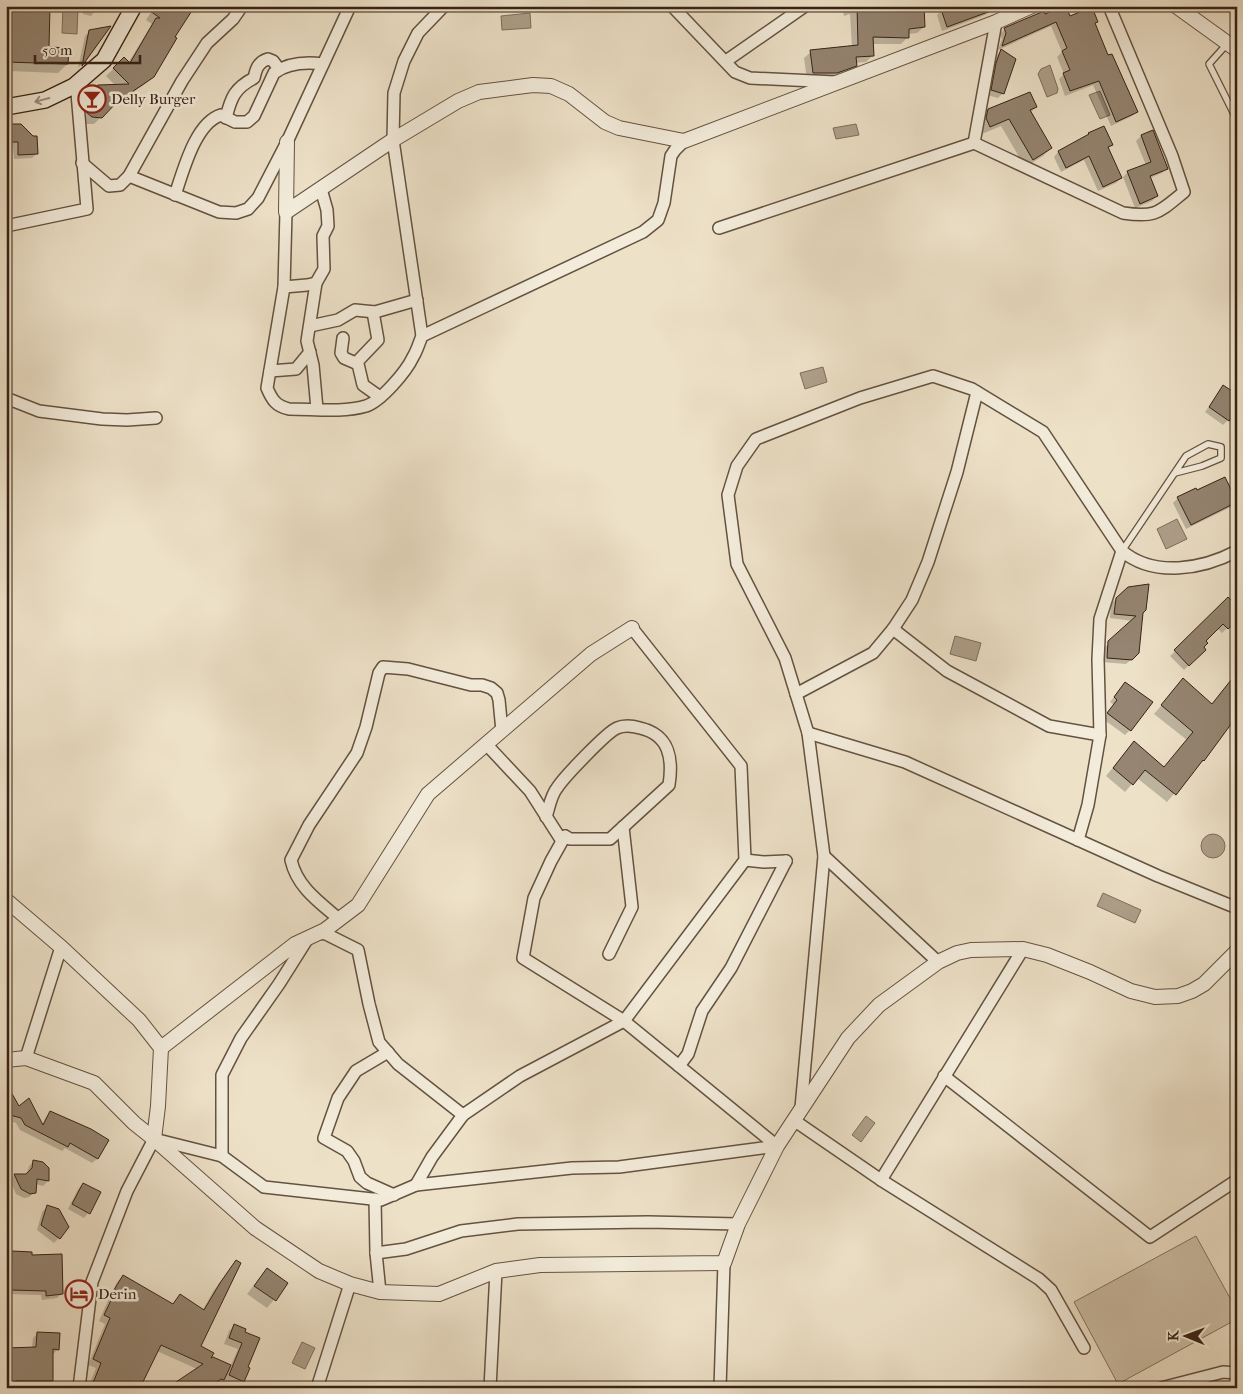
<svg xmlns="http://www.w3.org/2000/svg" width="1243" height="1394" viewBox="0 0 1243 1394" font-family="'IM FELL French Canon',serif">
<rect width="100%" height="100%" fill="#ede1c8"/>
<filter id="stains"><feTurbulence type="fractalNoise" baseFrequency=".004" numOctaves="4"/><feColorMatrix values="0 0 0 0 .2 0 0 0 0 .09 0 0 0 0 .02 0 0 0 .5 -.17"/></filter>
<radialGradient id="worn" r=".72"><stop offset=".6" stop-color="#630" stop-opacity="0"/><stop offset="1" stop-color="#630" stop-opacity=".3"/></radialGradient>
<!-- green -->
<path fill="#cec1a9" stroke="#82725e" d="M1196 1236 1237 1311V1319L1118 1384 1074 1302Z"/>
<!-- water -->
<g fill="#afa08b" stroke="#7f6e5b">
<path d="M63 6H78L77 34 62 33Z"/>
<path d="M530 13 531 28 502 30 501 16Z"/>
<path d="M1050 65 1058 89 1057 93 1047 97 1038 74 1041 69Z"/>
<path d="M1100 91 1110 115 1100 119 1089 95Z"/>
<path d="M856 124 859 135 836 139 833 128Z"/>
<path d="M823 367 827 382 805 389 800 373Z"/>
<path d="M1177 519 1187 539 1166 549 1157 529Z"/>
<path d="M955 636 981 643 976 661 950 654Z"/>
<circle cx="1213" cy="846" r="12"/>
<path d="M1103 893 1141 910 1135 923 1097 906Z"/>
<path d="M866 1116 875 1123 861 1142 852 1135Z"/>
<path d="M302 1342 315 1348 305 1369 292 1363Z"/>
</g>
<!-- shadow -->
<g fill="#0003">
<path d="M6 6 48 48 67 64 58 73 10 71 9 89 6 92Z"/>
<path d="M83 6H99L91 16 83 14Z"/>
<path d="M155 6 173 37 153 76 145 84 109 109 94 124H85L79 103 86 95 116 86 106 76 124 59 128 63 152 24 146 20Z"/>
<path d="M842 6H868L924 27 917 33 908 34V37L901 44H872L873 55 866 62 855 63 856 65 849 72 829 80H807L804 58 811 52 852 47 850 14 844 16Z"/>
<path d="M951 6H1004L980 17 942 31 937 15 942 10Z"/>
<path d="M1044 15 1069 17 1094 24 1107 57 1137 112 1132 116 1111 126 1093 85 1065 96 1059 79 1064 74 1057 57 1062 52 1051 26 998 50 1002 39 1000 34 1005 29Z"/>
<path d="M108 28 81 65 78 68 85 36 90 31Z"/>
<path d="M1001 51 1003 93 998 98 987 95 992 69 996 56Z"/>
<path d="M1036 107 1030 113 1051 148 1043 156 1025 167 1001 126 982 134 979 127 980 119 988 111Z"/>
<path d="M6 127 37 153 32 158 14 159 13 149H6Z"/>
<path d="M1152 132 1167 168 1162 173 1150 178 1157 196 1152 201 1135 208 1123 177 1128 172 1146 165 1136 141 1141 136Z"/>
<path d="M1089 134 1112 145 1107 149 1121 178 1116 183 1098 191 1084 160 1061 172 1054 157 1058 152 1085 138Z"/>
<path d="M1223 387 1229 400 1228 420 1223 425 1205 412Z"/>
<path d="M1196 492 1236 502 1231 507 1186 529 1173 503 1178 498Z"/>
<path d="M1128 588 1142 613 1138 653 1126 664 1102 662 1104 648 1133 621 1110 618 1111 604Z"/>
<path d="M1237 593V619L1222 633 1217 628 1205 641 1202 647 1204 650 1184 670 1170 656Z"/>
<path d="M1183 680 1211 705 1231 682 1237 714 1203 761 1195 768 1167 802 1137 778 1125 792 1106 776 1134 742 1164 768 1187 740 1154 714Z"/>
<path d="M1125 683 1130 730 1125 735 1103 719 1114 705 1110 702Z"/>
<path d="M6 1101 42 1125 46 1117 51 1112 107 1140 97 1159 92 1163 65 1148 62 1151 20 1130 16 1123 6 1120Z"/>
<path d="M34 1161 48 1181 43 1186 35 1184 34 1192 29 1197 24 1198 16 1194 10 1180 14 1175 26 1176 29 1166Z"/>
<path d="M83 1184 88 1213 84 1218 68 1209 78 1189Z"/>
<path d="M47 1207 59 1238 54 1243 37 1230 42 1212Z"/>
<path d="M6 1252 30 1253V1256L62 1293 57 1298 42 1300 41 1295 6 1294Z"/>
<path d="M236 1261 200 1347 207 1362 230 1367 238 1349 224 1344 229 1331 235 1325 245 1329 242 1381 237 1387 169 1388 197 1369 157 1351 110 1388H88L96 1368 88 1365 105 1324 99 1321 110 1296 117 1282 123 1276 172 1305 180 1296 202 1311 214 1290Z"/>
<path d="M267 1269 287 1284 267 1308 247 1294Z"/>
<path d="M38 1333 58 1349 53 1354 52 1381 47 1386H12L32 1348 33 1338Z"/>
</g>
<!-- building -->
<g fill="#958572" stroke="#362214">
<path d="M6 6H50L49 47 69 48 68 64 6 62Z"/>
<path d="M143 6H195L175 37 177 38 154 77 117 102 102 118 92 117 86 112 85 94 98 85 129 84 113 68 124 57 130 63 156 18H160Z"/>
<path d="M857 6H924L925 27 909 29V38L873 37 874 56 856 57 857 66 837 73H813L810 50 858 45Z"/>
<path d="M948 6H999V8L947 27 941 9Z"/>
<path d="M1064 6H1066L1070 16 1092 7 1098 22 1095 23 1108 55 1112 54 1138 112 1116 122 1099 81 1070 91 1063 73 1070 70 1062 51 1067 48 1056 22 1002 46 1006 33 1004 28 1044 11 1045 14Z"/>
<path d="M111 26 82 66 89 30Z"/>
<path d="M1001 49 1016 59 1004 94 991 90 996 63Z"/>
<path d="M1030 92 1037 107 1030 110 1052 148 1033 160 1009 119 990 127 986 118 988 109Z"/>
<path d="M6 124H21L33 136H37L38 154 18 155V142H6Z"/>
<path d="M1104 126 1113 145 1108 147 1122 178 1103 187 1089 156 1066 168 1058 151 1089 134 1088 133Z"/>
<path d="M1153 130 1168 169 1150 176 1158 196 1140 204 1127 171 1151 162 1141 135Z"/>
<path d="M1223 385 1235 393 1231 400 1237 404V410L1229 421 1209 407Z"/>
<path d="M1225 477 1237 502 1191 525 1177 497 1196 488 1197 490Z"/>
<path d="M1149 584 1146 610 1143 613 1139 653 1132 660 1107 658 1108 641 1136 616 1114 614 1116 598 1128 587Z"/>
<path d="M1228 597 1237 606V621L1228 629 1223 624 1206 641 1208 643 1204 647 1206 650 1189 666 1174 650Z"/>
<path d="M1183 678 1212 704 1231 680 1237 686V716L1204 761 1203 760 1176 795 1145 770 1133 785 1113 768 1134 741 1164 767 1193 732 1161 705Z"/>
<path d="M1125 682 1153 702 1131 731 1107 713 1117 700 1114 697Z"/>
<path d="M6 1083 19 1106 29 1098 43 1125 50 1111 91 1129 109 1140 98 1159 70 1143 68 1147 25 1125 21 1118 6 1114Z"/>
<path d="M33 1160 43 1162 49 1168V1181L37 1179 36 1193 30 1194 21 1189 14 1174H26L32 1168Z"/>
<path d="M83 1183 101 1192 90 1214 72 1204Z"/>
<path d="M47 1205 59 1209 69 1227 60 1239 41 1225Z"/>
<path d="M12 1251 32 1252V1255L62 1254 63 1294 46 1296V1291L11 1290Z"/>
<path d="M236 1260 241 1263 201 1346 214 1353 211 1358 213 1357 231 1365 224 1380 221 1379 209 1388H167L203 1364 161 1345 140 1388H91L101 1363 93 1359 110 1318 104 1315 116 1290H114L123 1275 173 1304 180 1294 204 1310 220 1283Z"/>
<path d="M267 1268 288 1283 276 1301 254 1286Z"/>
<path d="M234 1324 246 1329 245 1332 260 1338 248 1367 250 1368 244 1382 229 1375 242 1343 229 1338Z"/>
<path d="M37 1332 60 1333 59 1350 53 1349V1381H16L12 1388H6V1348L36 1347Z"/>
</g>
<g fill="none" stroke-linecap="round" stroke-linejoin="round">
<!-- service casing -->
<g stroke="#645241" stroke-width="8">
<g id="service">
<path d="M1227 44 1209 64 1237 120"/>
<path d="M1122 551 1186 456 1208 444 1221 447V458L1202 466 1175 473"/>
</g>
</g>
<!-- minor casing -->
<g stroke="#645241" stroke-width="14">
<g id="minor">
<path d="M672 6 735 72 750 78 835 82"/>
<path d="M726 61 805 6"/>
<path d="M226 118C231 97 235 88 254 78 256 69 258 62 268 59L273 61 279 69"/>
<path d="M974 143 1123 213C1157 218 1159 212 1184 192L1172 156 1109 6"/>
<path d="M82 163 109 186 120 185 129 176 182 81 207 43 233 19 242 6"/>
<path d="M129 176 219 212 236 213 248 209 258 198 287 142 350 6"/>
<path d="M175 195C183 172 195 123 221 115L235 122H247L254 116 274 73C289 62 307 62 323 64"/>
<path d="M286 212 284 287 267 388C272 400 276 406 289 409 314 409 342 413 366 406 381 401 406 372 413 357 417 351 419 343 422 336L643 232 658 220 664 203 671 156 675 150 684 141"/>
<path d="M6 226 87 209 77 93 74 86"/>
<path d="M719 228 974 143 996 22"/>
<path d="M284 287 307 285 316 283"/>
<path d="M310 326 338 320 355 310 375 312 417 300"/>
<path d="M422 336 393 140 394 93 404 61 418 33 444 6"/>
<path d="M343 338 341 353 344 358 358 364 363 385 380 397"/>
<path d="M356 363 378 340 373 312"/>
<path d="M270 371 296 369 310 352"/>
<path d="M6 398 39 411 102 419 127 420 156 418"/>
<path d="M317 409 313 365 307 341 316 283 324 269 323 236 328 226 327 210 321 189"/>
<path d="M893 629 947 671 1049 726 1100 735"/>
<path d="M796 694 873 653 893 629 912 600 928 562 957 472 977 392"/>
<path d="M808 733 905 762 1158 876 1237 908"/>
<path d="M486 744 530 791 560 838 565 836 570 839H610L669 785C673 759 670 735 640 728 633 726 624 725 617 728 607 732 564 777 557 788 551 795 549 808 546 817"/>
<path d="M1078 840 1088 805 1100 735 1098 659 1100 619 1122 551"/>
<path d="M824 856 938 962"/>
<path d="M745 860 764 862 786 861"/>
<path d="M339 919C319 902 297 887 291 860L309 825 357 753 366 727 379 673 383 667 408 669 471 685H482L491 688 497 693 499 700 502 731"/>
<path d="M319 933 326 934 358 950 369 1004 379 1042 398 1064 463 1115"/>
<path d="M609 954 632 907 623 827"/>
<path d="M388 1052 356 1071 338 1098 324 1138 347 1151 354 1161 360 1177 367 1183 394 1195"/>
<path d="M26 1058 61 947"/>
<path d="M679 1066 688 1054 702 1011 731 968 786 861"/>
<path d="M944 1076 1150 1237 1237 1180"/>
<path d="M801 1108 824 856 808 733 785 658 737 564 728 495 737 466 756 439 860 398 933 376 972 389 1043 432 1122 551C1154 578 1203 569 1237 551"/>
<path d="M795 1121 881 1180 1039 1279 1051 1290 1084 1348"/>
<path d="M222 1156V1075L241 1038 279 984 308 938"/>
<path d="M881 1180 1023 949"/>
<path d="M416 1185 432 1157 463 1115 520 1076 624 1021 745 860 741 766 632 628"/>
<path d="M375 1199 376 1253 380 1292"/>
<path d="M376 1253 406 1249 461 1231 518 1224 648 1222 738 1224"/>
<path d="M79 1388 92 1282 127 1191 154 1139 222 1156 264 1187 381 1200 416 1185 572 1168 619 1167 777 1146 624 1021 523 958 534 898 551 861 565 836"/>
<path d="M317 1388 350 1284"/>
<path d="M490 1388 496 1271"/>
<path d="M720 1388 724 1263"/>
<path d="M1161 1388 1223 1372 1237 1373"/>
</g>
</g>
<!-- tertiary casing -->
<g stroke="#645241" stroke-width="16">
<g id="tertiary">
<path d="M1176 6 1237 50"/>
<path d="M287 142 286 212 393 140 458 101 479 92 533 85 551 86 569 94 605 122 619 128 684 141 996 22 1032 6"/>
<path d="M6 900 61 947 139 1020 161 1048 158 1106 154 1139"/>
<path d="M161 1048 295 944 325 930 358 905 428 794 591 654 632 628"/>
<path d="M6 1060 26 1058 94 1083 134 1123 154 1139 255 1228 319 1271 350 1284 380 1292 439 1294 496 1271 540 1265 724 1263 738 1224 777 1146 848 1038 879 1005 938 962 957 953 971 950 1023 949 1047 955 1090 972 1131 991 1155 997 1178 996 1192 991 1204 984 1237 951"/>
</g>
</g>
<!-- secondary casing -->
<g stroke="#362214" stroke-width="18">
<path id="secondary" d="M6 107 45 100 74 86 104 60 134 6"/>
</g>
<!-- service -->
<use href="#service" stroke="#f3ecdb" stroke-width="5.5"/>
<!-- minor -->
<use href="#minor" stroke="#f3ecdb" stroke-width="11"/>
<!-- tertiary -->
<use href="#tertiary" stroke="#f3ecdb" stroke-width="14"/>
<!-- secondary -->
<use href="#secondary" stroke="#f3ecdb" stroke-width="15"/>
</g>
<!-- one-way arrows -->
<defs><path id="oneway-shaft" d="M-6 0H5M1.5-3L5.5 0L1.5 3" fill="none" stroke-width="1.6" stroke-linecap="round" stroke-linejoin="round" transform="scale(1.25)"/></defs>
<use stroke="#9e9181" href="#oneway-shaft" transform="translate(42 100) rotate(165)"/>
<!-- icons -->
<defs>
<g id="bar-ring" transform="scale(1.4375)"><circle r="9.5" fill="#f3ecdb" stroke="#8f2418" stroke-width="1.5"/><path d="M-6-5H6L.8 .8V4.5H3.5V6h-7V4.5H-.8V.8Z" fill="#8f2418"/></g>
<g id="hotel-ring" transform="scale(1.4375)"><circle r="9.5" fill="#f3ecdb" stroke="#8f2418" stroke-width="1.5"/><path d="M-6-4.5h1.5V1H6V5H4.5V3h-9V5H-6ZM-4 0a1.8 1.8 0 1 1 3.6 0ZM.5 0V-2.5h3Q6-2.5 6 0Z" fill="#8f2418"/></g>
</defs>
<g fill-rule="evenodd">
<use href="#bar-ring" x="92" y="99"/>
<use href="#hotel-ring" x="79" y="1294"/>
</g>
<g text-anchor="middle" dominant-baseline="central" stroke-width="5" stroke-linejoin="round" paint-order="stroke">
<!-- poi labels -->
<g font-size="15" fill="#362214" stroke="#f3ecdb" text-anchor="start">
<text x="111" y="99">Delly Burger</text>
<text x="98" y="1294">Derin</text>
</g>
</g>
<!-- margin -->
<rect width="1243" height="1394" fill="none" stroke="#ede1c8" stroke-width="25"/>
<rect x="8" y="8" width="1228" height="1379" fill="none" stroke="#362214" stroke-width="2.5"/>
<rect x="12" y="12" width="1218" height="1369" fill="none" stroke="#362214"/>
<!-- north arrow -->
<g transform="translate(1186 1336) rotate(271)" stroke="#f3ecdb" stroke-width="4" paint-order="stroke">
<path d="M0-4L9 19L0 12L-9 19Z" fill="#362214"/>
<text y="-8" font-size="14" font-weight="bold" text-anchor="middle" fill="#362214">K</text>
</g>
<!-- scale -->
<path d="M35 55v8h105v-8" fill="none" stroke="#362214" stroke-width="2.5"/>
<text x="42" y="55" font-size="15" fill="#362214" stroke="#f3ecdb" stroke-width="4" paint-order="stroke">50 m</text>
<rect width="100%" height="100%" filter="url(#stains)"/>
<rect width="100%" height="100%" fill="url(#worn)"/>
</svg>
